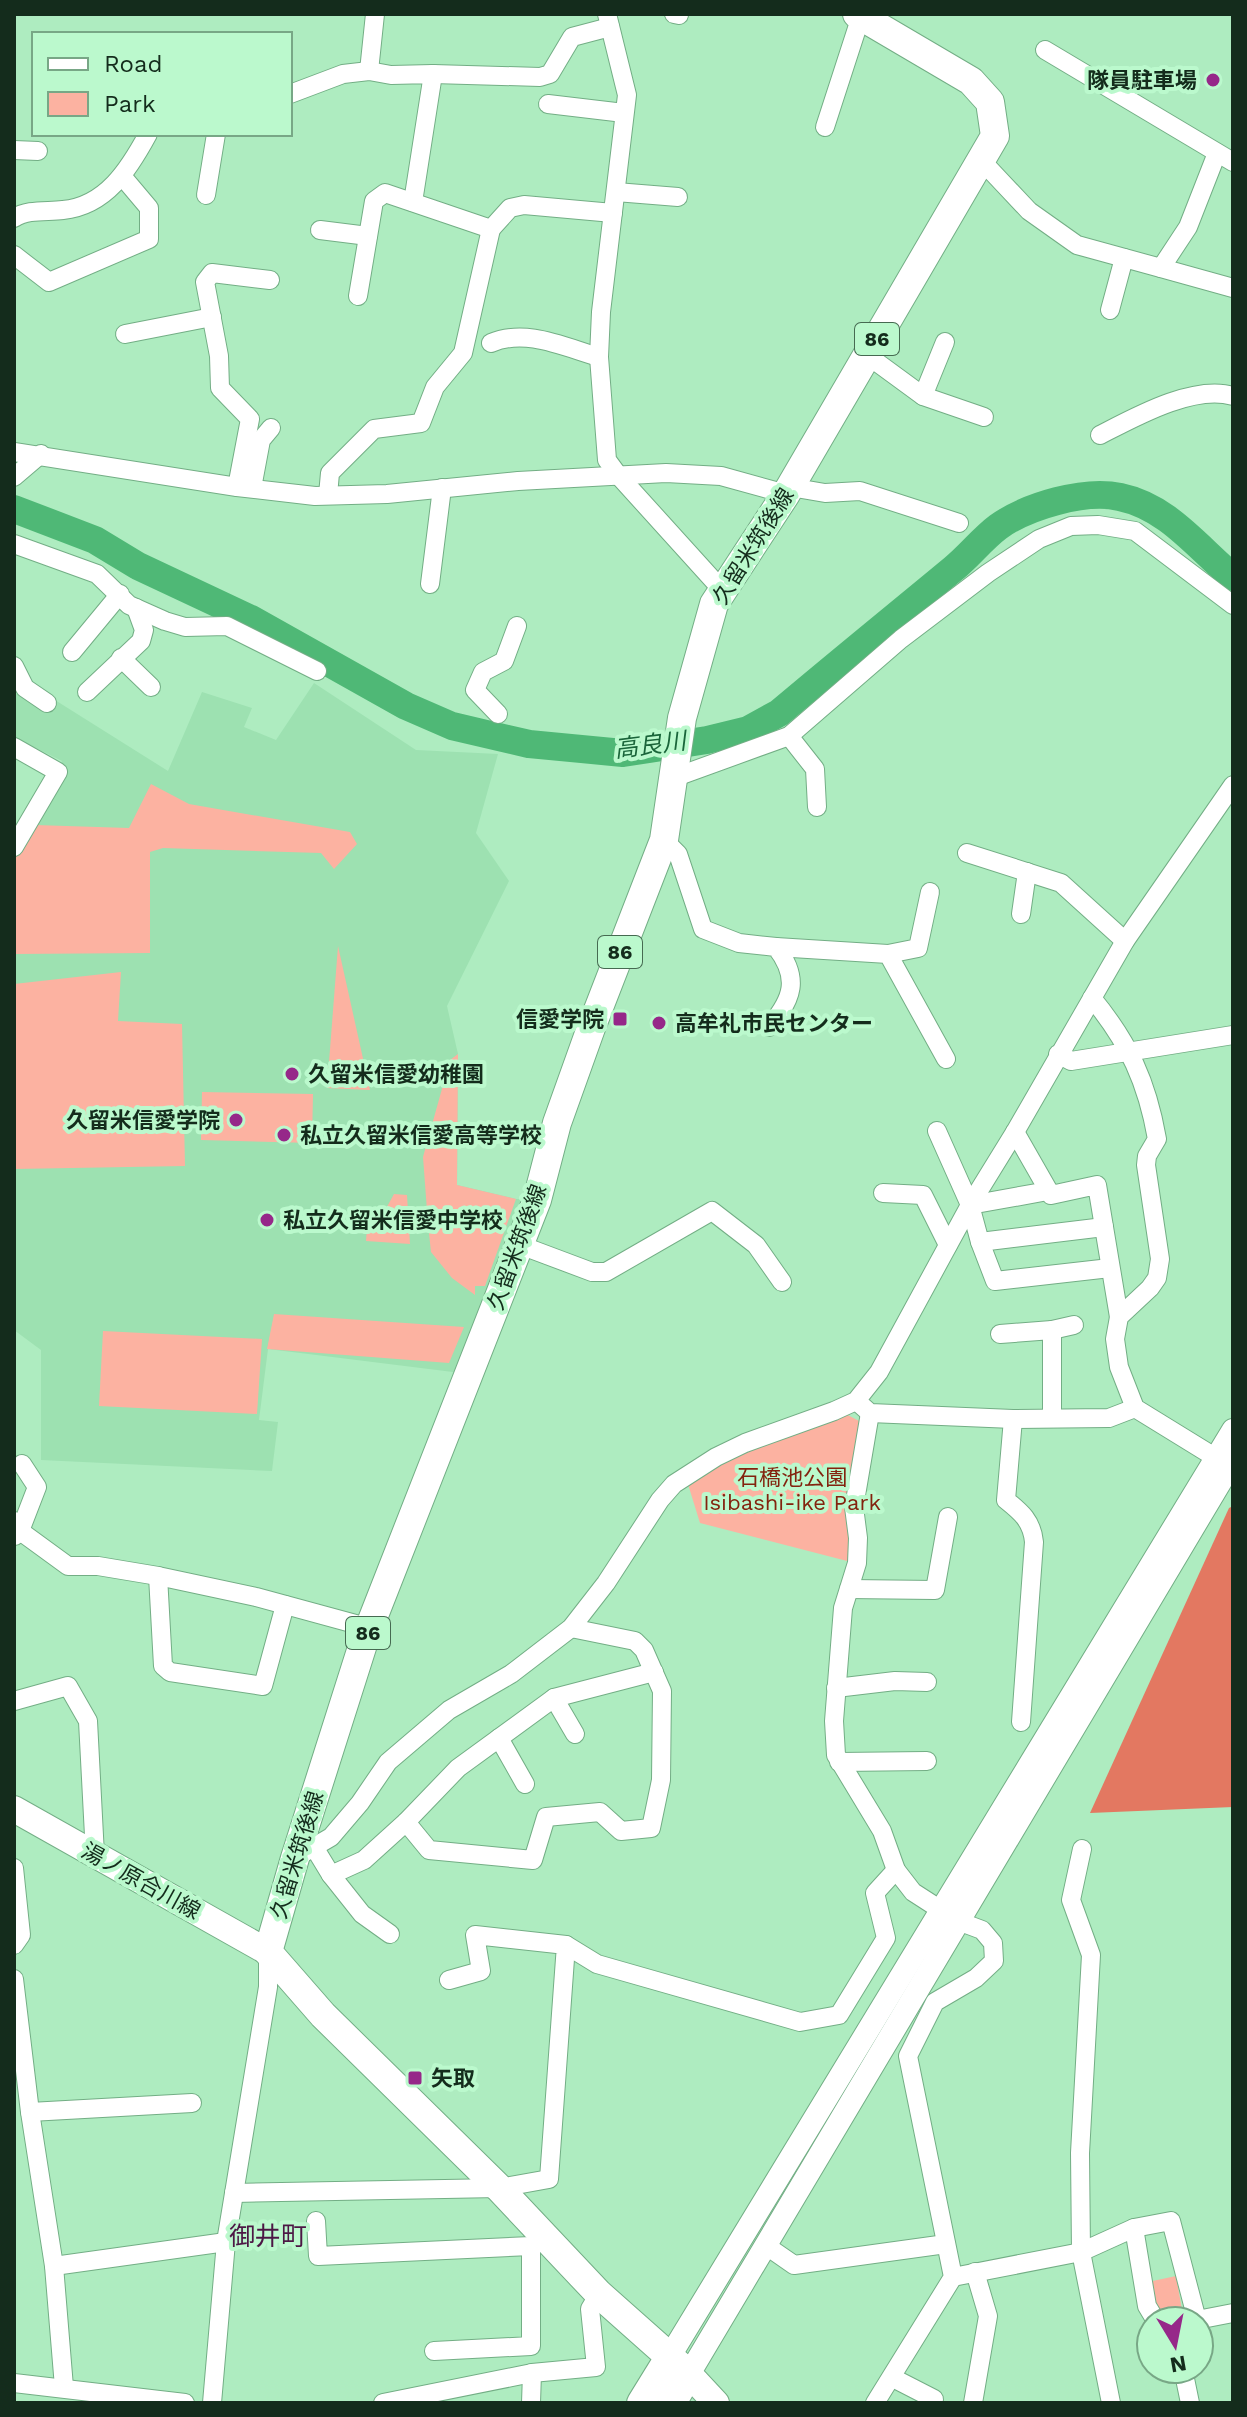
<svg xmlns="http://www.w3.org/2000/svg" width="1247" height="2417" viewBox="0 0 1247 2417" font-family="'Work Sans','Noto Sans JP',sans-serif">
<rect width="100%" height="100%" fill="#aeecc0"/>
<!-- built -->
<path fill="#9de1b1" d="M314 683 416 750 498 754 476 833 509 881 447 1006 458 1054 457 1185 516 1199 537 1200 469 1374 268 1349 259 1420 278 1422 272 1471 41 1460V1350L14 1330V849L35 825 62 761 14 737V695L28 688 47 695 168 771 202 692 252 708 244 727 276 740Z"/>
<!-- green -->
<g fill="#fcb2a1">
<path d="M151 784 189 804 350 832 357 844 334 869 321 853 163 848 150 852V953L14 954V849L35 825 129 828Z"/>
<path d="M338 946 370 1090 327 1088Z"/>
<path d="M121 972 118 1021 182 1024 185 1166 14 1169V984Z"/>
<path d="M458 1054 457 1185 516 1199 485 1286H475V1295L452 1278 431 1252 428 1224 423 1157 450 1060Z"/>
<path d="M202 1092 313 1094 312 1143 201 1140Z"/>
<path d="M394 1194 407 1195 410 1244 366 1241 368 1216 383 1214Z"/>
<path d="M274 1314 464 1327 449 1363 267 1349Z"/>
<path d="M103 1331 262 1339 257 1414 99 1406Z"/>
<path d="M844 1413 859 1421 848 1504 851 1562 700 1523 687 1481 746 1448Z"/>
<path d="M1176 2276 1184 2321H1162L1148 2282Z"/>
</g>
<!-- forest -->
<path fill="#e37861" d="M1233 1506V1807L1090 1813 1229 1508Z"/>
<g fill="none" stroke-linecap="round" stroke-linejoin="round">
<!-- river -->
<path stroke="#4fb876" stroke-width="28" d="M14 509 95 540 138 566 251 619 406 706 452 726 529 744 623 753 707 740 748 730 779 713C837 664 895 617 953 569 969 556 982 539 998 527 1027 506 1085 489 1120 497 1168 507 1197 547 1233 577"/>
<!-- minor casing -->
<g stroke="#73ae85" stroke-width="20">
<g id="minor">
<path d="M607 14 627 95 601 312 599 357 607 460 618 475 723 591"/>
<path d="M674 14 679 15"/>
<path d="M1045 50 1233 162"/>
<path d="M369 71 375 14"/>
<path d="M433 74 540 77 550 74 572 37 610 27"/>
<path d="M290 94 343 74 369 71 391 75 433 74 413 202"/>
<path d="M548 104 624 113"/>
<path d="M825 127 861 16"/>
<path d="M14 150 38 151"/>
<path d="M981 160 1029 211 1077 245 1161 268 1188 227 1217 153"/>
<path d="M616 192 678 197"/>
<path d="M206 195 216 134"/>
<path d="M14 218C28 209 47 212 63 210 106 206 129 169 148 134"/>
<path d="M320 230 368 236"/>
<path d="M14 255 49 282 149 239V208L122 176"/>
<path d="M1161 268 1233 288"/>
<path d="M358 296 374 201 385 193 491 229 510 208 524 205 613 213"/>
<path d="M1110 310 1124 258"/>
<path d="M125 334 212 317"/>
<path d="M491 343C526 328 564 347 599 357"/>
<path d="M867 355 923 396 984 417"/>
<path d="M923 396 945 342"/>
<path d="M1100 435C1135 417 1194 384 1233 396"/>
<path d="M14 452 237 487 315 496 387 494 518 481 666 473 721 476 786 494"/>
<path d="M14 477 41 454"/>
<path d="M237 487 250 419 220 388 219 356 205 282 212 273 270 280"/>
<path d="M790 487 825 493 860 491 959 523"/>
<path d="M252 488 261 440 271 428"/>
<path d="M328 495 330 473 374 429 421 423 435 387 463 353 491 229"/>
<path d="M14 544 97 574 129 605 165 621 185 627 227 626 317 671"/>
<path d="M430 584 442 488"/>
<path d="M72 652 120 594"/>
<path d="M121 658 151 687"/>
<path d="M14 666 25 688 47 703"/>
<path d="M87 692 141 641 144 630 136 608"/>
<path d="M498 714 475 690 483 672 504 661 517 626"/>
<path d="M789 736 815 769 817 807"/>
<path d="M14 747 58 772 14 847"/>
<path d="M673 778 789 736 901 639 988 573 1039 539 1071 526 1098 525 1135 531 1233 605"/>
<path d="M664 840 678 854 703 929 739 943 776 947C800 978 793 999 769 1027"/>
<path d="M967 853 1061 883 1125 941"/>
<path d="M1021 914 1027 872"/>
<path d="M776 947 888 954 946 1059"/>
<path d="M888 954 918 948 930 892"/>
<path d="M1092 998C1129 1043 1147 1082 1157 1139L1147 1156 1146 1165 1160 1259 1157 1278 1150 1288 1119 1317 1115 1339 1119 1367 1135 1408 1226 1464"/>
<path d="M1058 1054 1071 1061 1233 1035"/>
<path d="M937 1131 970 1205 980 1242 995 1281 1110 1268"/>
<path d="M1015 1132 1051 1195 1097 1185 1119 1317"/>
<path d="M883 1193 923 1195 948 1245"/>
<path d="M970 1205 1048 1191"/>
<path d="M980 1242 1104 1227"/>
<path d="M520 1245 592 1272H606L712 1211 756 1245 782 1282"/>
<path d="M1052 1330 1074 1325"/>
<path d="M1000 1334 1052 1330V1417"/>
<path d="M861 1405 870 1413 1013 1419 1109 1418 1135 1408"/>
<path d="M870 1413 854 1507 858 1538 857 1563 843 1608 834 1721 836 1755 882 1831 896 1870 913 1892 958 1921 982 1930 993 1943 994 1961 976 1978 935 2002 908 2056 953 2277 875 2403"/>
<path d="M1013 1419 1006 1500C1021 1512 1032 1521 1034 1542L1021 1722"/>
<path d="M14 1521 20 1531 68 1566H98L158 1576 256 1597 370 1628"/>
<path d="M15 1536 20 1531 37 1487 22 1464"/>
<path d="M158 1576 163 1666 170 1672 263 1686 285 1605"/>
<path d="M849 1589 935 1590 948 1517"/>
<path d="M836 1688 895 1681 927 1682"/>
<path d="M554 1698 575 1734"/>
<path d="M14 1701 68 1686 88 1721 95 1855"/>
<path d="M499 1738 525 1784"/>
<path d="M839 1762 927 1761"/>
<path d="M406 1822 458 1768 554 1698 654 1672"/>
<path d="M314 1847 331 1875 364 1860 406 1822 429 1850 533 1860 546 1817 600 1812 621 1831 651 1828 661 1780 662 1691 644 1650 635 1641 571 1628"/>
<path d="M295 1858 331 1837 360 1803 388 1762 449 1710 511 1674 571 1628 606 1583 660 1500 674 1484 716 1457 745 1443 834 1411 856 1401 879 1372 970 1205 1015 1132 1125 941 1233 785"/>
<path d="M14 1868 21 1935 14 1945"/>
<path d="M331 1875 362 1914 390 1934"/>
<path d="M566 1945 597 1964 800 2022 839 2015 886 1938 875 1893 896 1870"/>
<path d="M14 1979 30 2112 54 2266 64 2387"/>
<path d="M30 2112 192 2103"/>
<path d="M234 2193 499 2188 549 2179 566 1945 475 1935 481 1971 449 1980"/>
<path d="M316 2221 318 2256 531 2246 543 2233"/>
<path d="M1134 2228 1171 2221 1197 2320 1233 2313"/>
<path d="M765 2245 794 2265 946 2244"/>
<path d="M54 2266 226 2242"/>
<path d="M953 2277 1081 2252 1080 2153 1091 1955 1071 1900 1082 1849"/>
<path d="M434 2351 531 2346V2246"/>
<path d="M1183 2369 1190 2403"/>
<path d="M893 2378 934 2399"/>
<path d="M14 2383 185 2403"/>
<path d="M212 2403 226 2242 268 1987V1952"/>
<path d="M383 2403 532 2373 596 2367 590 2309 599 2294"/>
<path d="M531 2403 532 2373"/>
<path d="M973 2403 988 2316 975 2272"/>
<path d="M1111 2403 1081 2252 1134 2228 1147 2306 1156 2321"/>
</g>
</g>
<!-- tertiary casing -->
<g stroke="#73ae85" stroke-width="24">
<g id="tertiary">
<path d="M670 2356 1233 1430"/>
<path d="M689 2374 1233 1461"/>
</g>
</g>
<!-- secondary casing -->
<g stroke="#73ae85" stroke-width="28">
<g id="secondary">
<path d="M14 1809 268 1952"/>
<path d="M689 2374 716 2403"/>
</g>
</g>
<!-- primary casing -->
<g stroke="#73ae85" stroke-width="30">
<g id="primary">
<path d="M641 2403 670 2356"/>
<path d="M672 2403 689 2374 599 2294 499 2188 323 2015 268 1952 295 1858 364 1641 537 1200 557 1123 591 1028 664 840 682 718 714 604 786 494 995 136 990 102 971 81 857 14"/>
</g>
</g>
<!-- minor -->
<use href="#minor" stroke="#fff" stroke-width="18"/>
<!-- tertiary -->
<use href="#tertiary" stroke="#fff" stroke-width="22"/>
<!-- secondary -->
<use href="#secondary" stroke="#fff" stroke-width="26"/>
<!-- primary -->
<use href="#primary" stroke="#fff" stroke-width="28"/>
</g>
<!-- markers -->
<g fill="#962889" stroke="#bbf9cd" stroke-width="3">
<circle cx="1213" cy="80" r="8"/>
<rect x="612" y="1011" width="16" height="16" rx="4"/>
<circle cx="659" cy="1023" r="8"/>
<circle cx="292" cy="1074" r="8"/>
<circle cx="236" cy="1120" r="8"/>
<circle cx="284" cy="1135" r="8"/>
<circle cx="267" cy="1220" r="8"/>
<rect x="407" y="2070" width="16" height="16" rx="4"/>
</g>
<g text-anchor="middle" dominant-baseline="central" stroke-width="8" stroke-linejoin="round" paint-order="stroke">
<!-- shield labels -->
<g fill="#bbf9cd" stroke="#466a51" stroke-width="2">
<rect x="855" y="323" width="44" height="32" rx="6"/>
<rect x="598" y="936" width="44" height="32" rx="6"/>
<rect x="346" y="1617" width="44" height="32" rx="6"/>
</g>
<g font-size="20" font-weight="bold" fill="#142c1c">
<text x="877" y="339">86</text>
<text x="620" y="952">86</text>
<text x="368" y="1633">86</text>
</g>
<!-- poi labels -->
<g font-size="22" font-weight="bold" fill="#142c1c" stroke="#bbf9cd" text-anchor="start">
<text x="1197" y="80" text-anchor="end">隊員駐車場</text>
<text x="604" y="1019" text-anchor="end">信愛学院</text>
<text x="675" y="1023">高牟礼市民センター</text>
<text x="308" y="1074">久留米信愛幼稚園</text>
<text x="220" y="1120" text-anchor="end">久留米信愛学院</text>
<text x="300" y="1135">私立久留米信愛高等学校</text>
<text x="283" y="1220">私立久留米信愛中学校</text>
<text x="431" y="2078">矢取</text>
</g>
<!-- street labels -->
<g font-size="22" fill="#142c1c" stroke="#bbf9cd">
<text transform="translate(753 546) rotate(-58)">久留米筑後線</text>
<text transform="translate(517 1247) rotate(-70)">久留米筑後線</text>
<text transform="translate(297 1855) rotate(-73)">久留米筑後線</text>
<text transform="translate(141 1881) rotate(29)">湯ノ原合川線</text>
</g>
<!-- park labels -->
<g font-size="22" fill="#83230e" stroke="#bbf9cd">
<text x="792" y="1477">石橋池公園<tspan x="792" dy="25">Isibashi-ike Park</tspan></text>
</g>
<!-- water labels -->
<g font-size="24" font-style="italic" fill="#1a653a" stroke="#bbf9cd">
<text transform="translate(650 745) rotate(-7)">高良川</text>
</g>
<!-- quarter labels -->
<g font-size="26" fill="#4c1845" stroke="#bbf9cd">
<text x="268" y="2236">御井町</text>
</g>
</g>
<!-- border -->
<rect width="1247" height="2417" fill="none" stroke="#142c1c" stroke-width="32"/>
<!-- legend -->
<rect x="32" y="32" width="260" height="104" fill="#bbf9cd" stroke="#78a786" stroke-width="2"/>
<rect x="48" y="58" width="40" height="12" fill="#ffffff" stroke="#78a786" stroke-width="2"/>
<text x="104" y="72" font-size="24" fill="#142c1c">Road</text>
<rect x="48" y="92" width="40" height="24" fill="#fcb2a1" stroke="#78a786" stroke-width="2"/>
<text x="104" y="112" font-size="24" fill="#142c1c">Park</text>
<!-- north arrow -->
<g transform="translate(1175 2345) rotate(170)"><circle r="38" fill="#bbf9cd" stroke="#78a786" stroke-width="2"/>
<path d="M0-6L14 30L0 20L-14 30Z" fill="#962889"/>
<text y="-12" font-size="22" font-weight="bold" text-anchor="middle" fill="#142c1c">N</text>
</g>
</svg>
